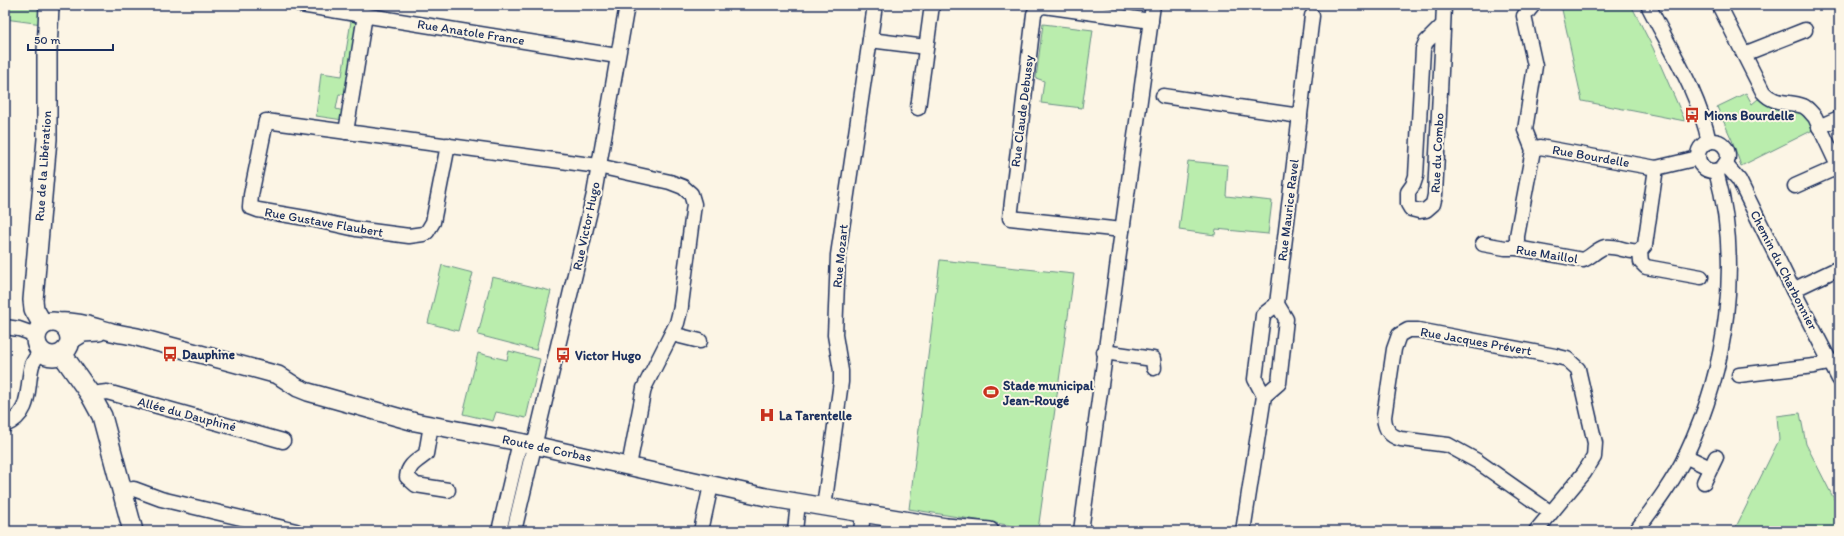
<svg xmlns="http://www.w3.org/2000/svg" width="1844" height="536" viewBox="0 0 1844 536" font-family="Itim,sans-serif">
<rect width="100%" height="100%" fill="#fcf5e5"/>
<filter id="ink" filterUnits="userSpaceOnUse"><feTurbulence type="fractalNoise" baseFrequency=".025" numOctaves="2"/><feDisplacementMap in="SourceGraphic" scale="8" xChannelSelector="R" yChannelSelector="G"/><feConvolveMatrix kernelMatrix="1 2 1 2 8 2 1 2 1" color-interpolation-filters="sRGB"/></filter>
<g filter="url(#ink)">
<!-- green -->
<g fill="#baedad" stroke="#6a8e86">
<path d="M5 5H43L42 24 5 19Z"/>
<path d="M1561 5H1631L1653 48 1685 121 1582 101Z"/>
<path d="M351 21 355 22 359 30 348 95 339 94 336 109 344 111 343 120 316 116 321 73 342 76Z"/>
<path d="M1043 24 1093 30 1082 108 1041 103 1044 81 1036 78Z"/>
<path d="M1746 93 1752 104 1758 99 1801 110 1813 124 1810 125 1813 130 1741 166 1732 140 1717 107Z"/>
<path d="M1188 161 1228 165 1226 196 1272 201 1268 234 1216 229 1215 235 1179 230Z"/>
<path d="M940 260 1074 274 1038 530 909 509Z"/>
<path d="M442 265 473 273 458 331 428 323Z"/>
<path d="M492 277 551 291 536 350 478 335Z"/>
<path d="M509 351 540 359 526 418 496 412 493 421 463 414 478 353 507 360Z"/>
<path d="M1800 413 1806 444 1839 509V531H1734L1779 440 1777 416Z"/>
</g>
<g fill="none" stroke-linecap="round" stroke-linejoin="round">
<!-- minor casing -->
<g stroke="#1b2f5e" stroke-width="17">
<g id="minor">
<path d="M301 5 617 56"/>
<path d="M1533 5 1524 16 1535 66 1525 130 1533 150"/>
<path d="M1648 5C1670 49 1699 93 1709 142"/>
<path d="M1719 5 1763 92C1774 105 1789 101 1803 106 1808 108 1811 113 1815 117L1839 168"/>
<path d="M1443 25 1426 42 1423 49 1416 176 1413 185 1408 192V204L1411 209 1419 211 1426 210 1433 204 1435 195 1443 30 1444 5"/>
<path d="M870 40 926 47"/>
<path d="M1744 54 1805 30"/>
<path d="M1163 96 1300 116"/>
<path d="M918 108 932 5"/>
<path d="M1819 127 1839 118"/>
<path d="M346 132 365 15"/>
<circle cx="1713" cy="156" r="15"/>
<path d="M448 145 433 222 427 232 423 234 409 236 356 229 311 219 258 210 250 207 251 195 266 121 598 166 670 182 683 187 691 194 694 204 681 305"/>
<path d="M1725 164 1739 180 1793 290 1839 379"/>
<path d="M1795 186 1838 167"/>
<path d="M1122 230 1010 218 1034 14 1038 8 1044 6 1151 21"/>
<path d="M1483 244 1505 248H1517L1583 260C1591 257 1597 249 1605 247 1616 245 1628 253 1640 251L1645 245 1656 168"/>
<path d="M1517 248V236L1533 150 1540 147 1656 168 1698 158"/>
<path d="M1640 251 1641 262 1646 267 1701 277"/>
<path d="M1793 290 1839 268"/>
<path d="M5 327 19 329 36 335"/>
<path d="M672 334 700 341"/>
<path d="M1104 352 1153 359 1154 368"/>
<path d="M1739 375 1814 366 1839 361"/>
<path d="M90 394 107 392 283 441"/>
<path d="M1264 396 1255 379 1263 315 1277 304"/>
<path d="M5 425C33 413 26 387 32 365 34 360 37 356 40 352"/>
<path d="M431 425 426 454C417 461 408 465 407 477L416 485 448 490"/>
<path d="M1685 456 1710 468"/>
<path d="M629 466 644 388 677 323 681 307"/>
<path d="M1704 482 1716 457"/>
<path d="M123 490 134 489 161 499 296 531"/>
<path d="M824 507 841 382V371L835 335 838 255 875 5"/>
<path d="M499 531 520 442"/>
<path d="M514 531 594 194 627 5"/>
<path d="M701 531 711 485"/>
<path d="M795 531 798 503"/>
<path d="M861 531 863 514"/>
<path d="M1081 531 1153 5"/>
<path d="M1243 531 1264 396 1279 383 1286 319 1277 304 1312 16"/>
<path d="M1536 531 1584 473 1594 457 1595 443 1578 369 1567 359 1555 356 1418 330H1408L1399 335 1394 349 1384 417C1385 429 1389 436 1401 439L1448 445 1477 461 1551 513"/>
<path d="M1636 531C1654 507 1673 482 1686 455 1727 369 1742 263 1716 171"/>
</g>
</g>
<!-- tertiary casing -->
<g stroke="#1b2f5e" stroke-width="20">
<g id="tertiary">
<path d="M57 322C76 320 94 327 112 332 120 334 129 335 137 337L278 375 298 388 308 392 415 422 520 442 766 497 946 527 990 531"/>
<path d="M70 341 83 333 99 332"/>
</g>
</g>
<!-- secondary casing -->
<g stroke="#1b2f5e" stroke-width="22">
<g id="secondary">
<circle cx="53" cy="339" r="17"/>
<path d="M43 325 34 309 33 300 47 139V52L49 5"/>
<path d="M62 354 90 394 102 416 133 531"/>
</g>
</g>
<!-- minor -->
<use href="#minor" stroke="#fcf5e5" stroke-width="14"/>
<!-- tertiary -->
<use href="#tertiary" stroke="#fcf5e5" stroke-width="17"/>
<!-- secondary -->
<use href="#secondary" stroke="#fcf5e5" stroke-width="19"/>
</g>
</g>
<!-- icons -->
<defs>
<g id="bus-bare" transform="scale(1.2)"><path d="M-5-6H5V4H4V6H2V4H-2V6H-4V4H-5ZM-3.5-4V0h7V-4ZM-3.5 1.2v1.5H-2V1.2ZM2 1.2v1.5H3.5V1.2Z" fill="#c8321e" stroke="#fcf5e5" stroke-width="2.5" paint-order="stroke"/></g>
<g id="stadium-bare" transform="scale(1.2)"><path d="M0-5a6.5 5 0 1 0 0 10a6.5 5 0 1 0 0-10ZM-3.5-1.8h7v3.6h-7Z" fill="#c8321e" stroke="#fcf5e5" stroke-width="2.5" paint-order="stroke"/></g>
<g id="hospital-bare" transform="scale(1.2)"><path d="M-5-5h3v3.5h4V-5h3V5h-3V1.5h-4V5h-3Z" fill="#c8321e" stroke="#fcf5e5" stroke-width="2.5" paint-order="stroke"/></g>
</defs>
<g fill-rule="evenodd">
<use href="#bus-bare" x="1692" y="115"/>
<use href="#bus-bare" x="170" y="354"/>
<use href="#bus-bare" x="563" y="355"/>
<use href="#stadium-bare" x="991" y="392"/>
<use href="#hospital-bare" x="767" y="415"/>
</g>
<g text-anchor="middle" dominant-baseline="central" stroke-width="4" stroke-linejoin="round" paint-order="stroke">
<!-- street labels -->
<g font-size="13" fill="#1b2f5e" stroke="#fcf5e5">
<text transform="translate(471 32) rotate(9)">Rue Anatole France</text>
<text transform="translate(1022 111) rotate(-83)">Rue Claude Debussy</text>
<text transform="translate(1437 153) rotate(-87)">Rue du Combo</text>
<text transform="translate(1591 156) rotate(10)">Rue Bourdelle</text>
<text transform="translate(43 166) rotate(-86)">Rue de la Libération</text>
<text transform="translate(1288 210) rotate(-83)">Rue Maurice Ravel</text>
<text transform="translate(324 222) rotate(10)">Rue Gustave Flaubert</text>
<text transform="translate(586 226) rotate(-78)">Rue Victor Hugo</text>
<text transform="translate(1547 254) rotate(9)">Rue Maillol</text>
<text transform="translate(840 256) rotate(-84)">Rue Mozart</text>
<text transform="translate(1784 270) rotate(63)">Chemin du Charbonnier</text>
<text transform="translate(1476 341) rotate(10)">Rue Jacques Prévert</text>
<text transform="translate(187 414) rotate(15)">Allée du Dauphiné</text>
<text transform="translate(547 448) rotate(12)">Route de Corbas</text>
</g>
<!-- poi labels -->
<g font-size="13" font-weight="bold" fill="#1b2f5e" stroke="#fcf5e5" text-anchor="start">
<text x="1704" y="115">Mions Bourdelle</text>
<text x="182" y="354">Dauphine</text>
<text x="575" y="355">Victor Hugo</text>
<text x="1003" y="385">Stade municipal<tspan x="1003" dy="15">Jean-Rougé</tspan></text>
<text x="779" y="415">La Tarentelle</text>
</g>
</g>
<!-- margin -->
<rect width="1844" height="536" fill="none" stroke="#fcf5e5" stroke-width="20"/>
<rect x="10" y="10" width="1824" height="516" fill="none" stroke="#1b2f5e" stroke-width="1.5" filter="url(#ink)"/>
<!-- scale -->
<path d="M28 44v6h85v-6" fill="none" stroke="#1b2f5e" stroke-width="2"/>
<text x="34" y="44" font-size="12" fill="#1b2f5e" stroke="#fcf5e5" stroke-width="3" paint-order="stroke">50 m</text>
</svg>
